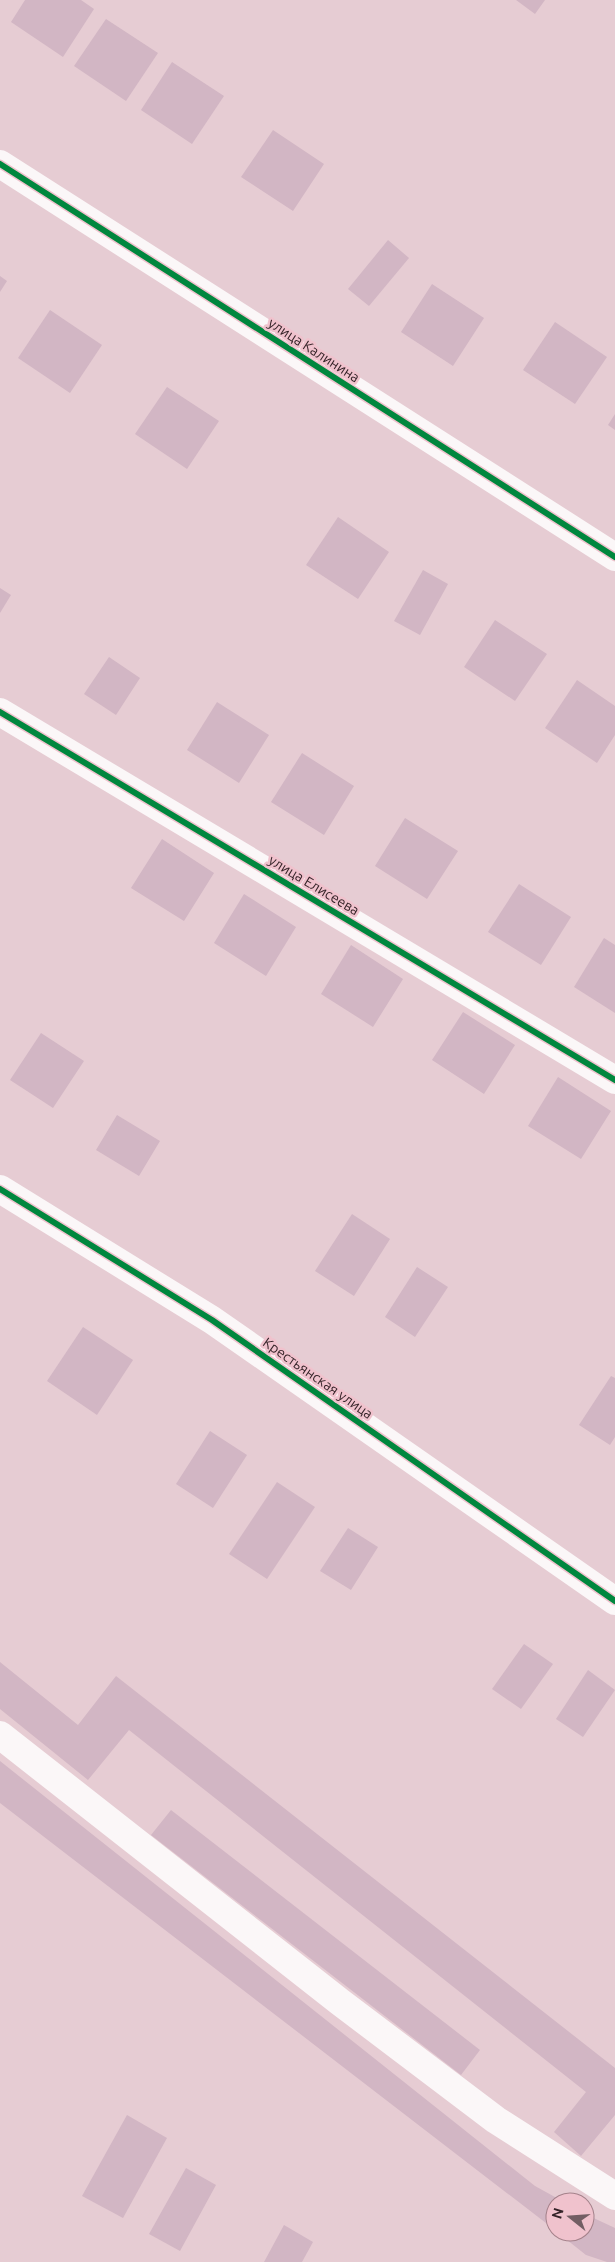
<svg xmlns="http://www.w3.org/2000/svg" width="615" height="2262" viewBox="0 0 615 2262" font-family="Ubuntu,sans-serif">
<rect width="100%" height="100%" fill="#e6ccd3"/>
<!-- building -->
<g fill="#d2b6c4">
<path d="M25 0H81L94 9 63 57 11 22Z"/>
<path d="M516 0H545L535 14Z"/>
<path d="M106 19 158 53 126 101 74 66Z"/>
<path d="M172 62 224 96 192 144 141 110Z"/>
<path d="M273 130 324 164 293 211 241 177Z"/>
<path d="M388 240 409 258 369 306 348 289Z"/>
<path d="M0 276 7 281 0 292Z"/>
<path d="M432 284 484 318 453 366 401 332Z"/>
<path d="M50 310 102 345 70 393 18 358Z"/>
<path d="M555 322 607 357 575 404 523 370Z"/>
<path d="M167 387 219 421 187 469 135 434Z"/>
<path d="M615 414V430L608 425Z"/>
<path d="M338 517 389 552 358 599 306 565Z"/>
<path d="M423 570 448 584 420 635 394 621Z"/>
<path d="M0 588 11 595 0 613Z"/>
<path d="M495 620 547 654 515 701 464 667Z"/>
<path d="M109 657 140 678 116 715 84 694Z"/>
<path d="M577 680 615 706V735L597 763 545 728Z"/>
<path d="M217 702 269 735 239 783 187 750Z"/>
<path d="M302 753 354 786 324 835 271 802Z"/>
<path d="M405 818 458 851 427 899 375 866Z"/>
<path d="M162 839 214 873 184 921 131 888Z"/>
<path d="M519 884 571 917 541 965 488 932Z"/>
<path d="M244 894 296 927 266 976 214 943Z"/>
<path d="M604 938 615 945V1013L574 987Z"/>
<path d="M351 945 403 979 373 1027 321 994Z"/>
<path d="M463 1012 515 1045 484 1094 432 1060Z"/>
<path d="M41 1033 84 1061 53 1108 10 1080Z"/>
<path d="M558 1077 611 1111 581 1159 528 1126Z"/>
<path d="M117 1115 160 1141 139 1176 96 1150Z"/>
<path d="M352 1214 390 1239 354 1296 315 1271Z"/>
<path d="M417 1267 448 1287 415 1337 385 1317Z"/>
<path d="M83 1327 133 1360 97 1415 47 1381Z"/>
<path d="M611 1376 615 1378V1437L610 1445 579 1425Z"/>
<path d="M210 1431 247 1455 213 1508 176 1484Z"/>
<path d="M277 1482 315 1507 267 1579 229 1554Z"/>
<path d="M348 1528 378 1547 351 1590 320 1571Z"/>
<path d="M524 1644 553 1664 521 1709 492 1689Z"/>
<path d="M0 1662 78 1725 116 1676 615 2068V2115L581 2156 554 2132 586 2092 129 1730 88 1780 0 1709Z"/>
<path d="M588 1670 615 1690 583 1737 556 1719Z"/>
<path d="M0 1761 535 2186 564 2202H555V2230L0 1803Z"/>
<path d="M171 1810 480 2050 461 2075 151 1835Z"/>
<path d="M127 2115 167 2138 123 2218 82 2196Z"/>
<path d="M186 2168 216 2185 180 2251 149 2234Z"/>
<path d="M585 2214 615 2228V2262H607L586 2255 557 2232H585Z"/>
<path d="M284 2225 313 2242 302 2262H264Z"/>
</g>
<g fill="none" stroke-linecap="round" stroke-linejoin="round">
<!-- minor -->
<g stroke="#fbf7f8" stroke-width="28">
<path d="M0 164 615 557"/>
<path d="M0 712 615 1080"/>
<path d="M0 1189 212 1320 615 1601"/>
<path d="M0 1735 340 2002 496 2120 615 2196"/>
</g>
<!-- cycleway casing -->
<g stroke="#f0c2cd" stroke-width="9">
<g id="cycleway">
<path d="M0 164 615 557"/>
<path d="M0 712 615 1080"/>
<path d="M0 1189 212 1320 615 1601"/>
</g>
</g>
<!-- cycleway -->
<use href="#cycleway" stroke="#00873e" stroke-width="6"/>
</g>
<g text-anchor="middle" dominant-baseline="central" stroke-width="5" stroke-linejoin="round" paint-order="stroke">
<!-- street labels -->
<g font-size="14" fill="#352328" stroke="#f0c2cd">
<text transform="translate(314 350) rotate(33)">улица Калинина</text>
<text transform="translate(314 885) rotate(31)">улица Елисеева</text>
<text transform="translate(318 1378) rotate(35)">Крестьянская улица</text>
</g>
</g>
<!-- north arrow -->
<g transform="translate(570 2217) rotate(287)"><circle r="24" fill="#f0c2cd" stroke="#a5828b"/>
<path d="M0-4L9 19L0 12L-9 19Z" fill="#735e64"/>
<text y="-8" font-size="14" font-weight="bold" text-anchor="middle" fill="#352328">N</text>
</g>
</svg>
